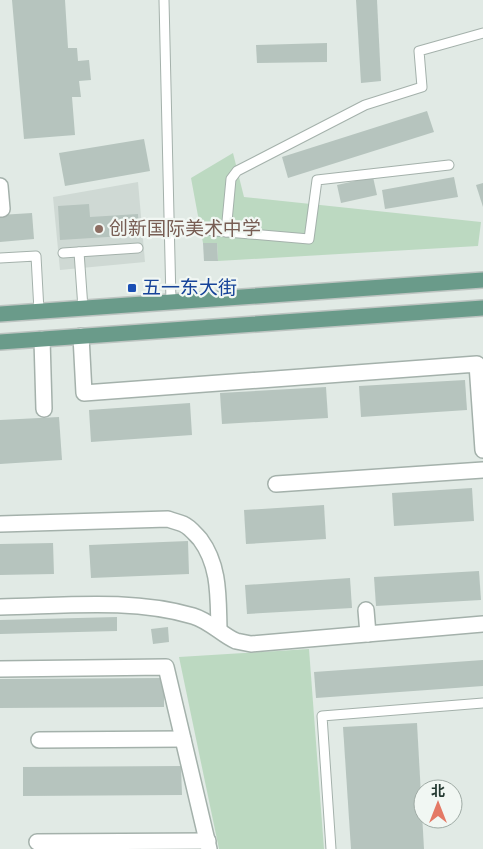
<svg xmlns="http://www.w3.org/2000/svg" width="483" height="849" viewBox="0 0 483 849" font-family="Karla,'Noto Sans SC',sans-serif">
<rect width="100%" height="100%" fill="#e1eae5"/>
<!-- built -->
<path fill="#cfd9d4" d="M138 182 145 262 60 270 53 197Z"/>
<!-- green -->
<g fill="#bcd9c1">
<path d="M233 153 244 197 481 222 478 246 218 261 217 243H203L191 178Z"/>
<path d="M309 649 324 849H219L179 657Z"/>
</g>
<!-- building -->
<g fill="#b6c4be">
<path d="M12 0H65L68 48H77L78 61 89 60 91 80 79 81 81 97H72L75 135 24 139Z"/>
<path d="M356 0H377L381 81 361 83Z"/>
<path d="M327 43V62L257 63 256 45Z"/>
<path d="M427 111 434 132 288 178 282 157Z"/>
<path d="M144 139 150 171 65 186 59 153Z"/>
<path d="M373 177 377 195 341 203 337 185Z"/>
<path d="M454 177 458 197 385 209 382 190Z"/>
<path d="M483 183V207L476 185Z"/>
<path d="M89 204 90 217 138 214 139 235 60 240 58 206Z"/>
<path d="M32 213 34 239 0 242V215Z"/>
<path d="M203 243H217L218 261H204Z"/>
<path d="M465 380 467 410 361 417 359 386Z"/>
<path d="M326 387 328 418 222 424 220 393Z"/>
<path d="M190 403 192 435 91 442 89 410Z"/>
<path d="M59 417 62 460 0 464V420Z"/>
<path d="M472 488 474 521 394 526 392 493Z"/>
<path d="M324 505 326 539 246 544 244 510Z"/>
<path d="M188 541 189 574 91 578 89 545Z"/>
<path d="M53 543 54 574 0 575V544Z"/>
<path d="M479 571 481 600 376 606 374 577Z"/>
<path d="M350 578 352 608 247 614 245 585Z"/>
<path d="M117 617V631L0 634V620Z"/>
<path d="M168 627 169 642 153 644 151 629Z"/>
<path d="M483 660V686L316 698 314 672Z"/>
<path d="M164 678V707L0 708V679Z"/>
<path d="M417 723 424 849H351L343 727Z"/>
<path d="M181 766 182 795 23 796V767Z"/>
</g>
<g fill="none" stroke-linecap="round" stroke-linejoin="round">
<!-- service casing -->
<g stroke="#a4b1ab" stroke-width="11">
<g id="service">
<path d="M164 0 171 302"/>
<path d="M169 227 309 239 317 180 449 165"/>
<path d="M226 232 231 179 237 171 365 105 422 87 419 51 483 33"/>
<path d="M79 252 83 308"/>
<path d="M63 253 138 248"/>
<path d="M0 258 36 256 39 311"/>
<path d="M331 849 322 716 483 703"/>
</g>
</g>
<!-- minor casing -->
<g stroke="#a4b1ab" stroke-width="18">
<g id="minor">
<path d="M0 186 2 209H0"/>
<path d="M81 336 84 393 477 364 483 450"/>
<path d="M42 339 44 409"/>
<path d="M276 484 483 470"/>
<path d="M0 524 168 519C173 521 178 522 183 524 190 527 195 534 200 539 220 566 218 597 219 629"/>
<path d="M0 607C63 606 132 598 193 616 210 621 222 635 236 641 241 642 246 643 251 644L483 624"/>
<path d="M366 610 368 634"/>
<path d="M0 669 166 667 209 849"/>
<path d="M39 740 183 739"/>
<path d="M37 842 208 841"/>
</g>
</g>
<!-- primary casing -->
<g stroke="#bdc4c1" stroke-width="18">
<g id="primary">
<path d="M0 314 483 280"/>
<path d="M0 342 483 308"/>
</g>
</g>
<!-- service -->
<use href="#service" stroke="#fff" stroke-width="9"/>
<!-- minor -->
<use href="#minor" stroke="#fff" stroke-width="15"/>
<!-- primary -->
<use href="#primary" stroke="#6a9b8a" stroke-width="15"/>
</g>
<!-- markers -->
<circle fill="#8d6e63" stroke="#f1f7f3" stroke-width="2" cx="99" cy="229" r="5"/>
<rect fill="#1a4fb4" stroke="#f1f7f3" stroke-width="2" x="127" y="283" width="10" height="10" rx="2.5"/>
<g text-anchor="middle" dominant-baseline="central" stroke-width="4.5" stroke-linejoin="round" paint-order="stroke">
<!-- education labels -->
<g font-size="19" fill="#785e54" stroke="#f1f7f3" text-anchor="start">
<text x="109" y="229">创新国际美术中学</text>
</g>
<!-- transit labels -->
<g font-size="19" fill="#164399" stroke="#f1f7f3" text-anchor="start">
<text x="142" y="288">五一东大街</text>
</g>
</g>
<!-- north arrow -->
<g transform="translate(438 804)"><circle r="24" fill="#f1f7f3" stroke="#9faba5"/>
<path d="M0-4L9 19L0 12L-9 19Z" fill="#e47965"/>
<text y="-8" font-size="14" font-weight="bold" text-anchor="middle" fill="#233931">北</text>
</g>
</svg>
